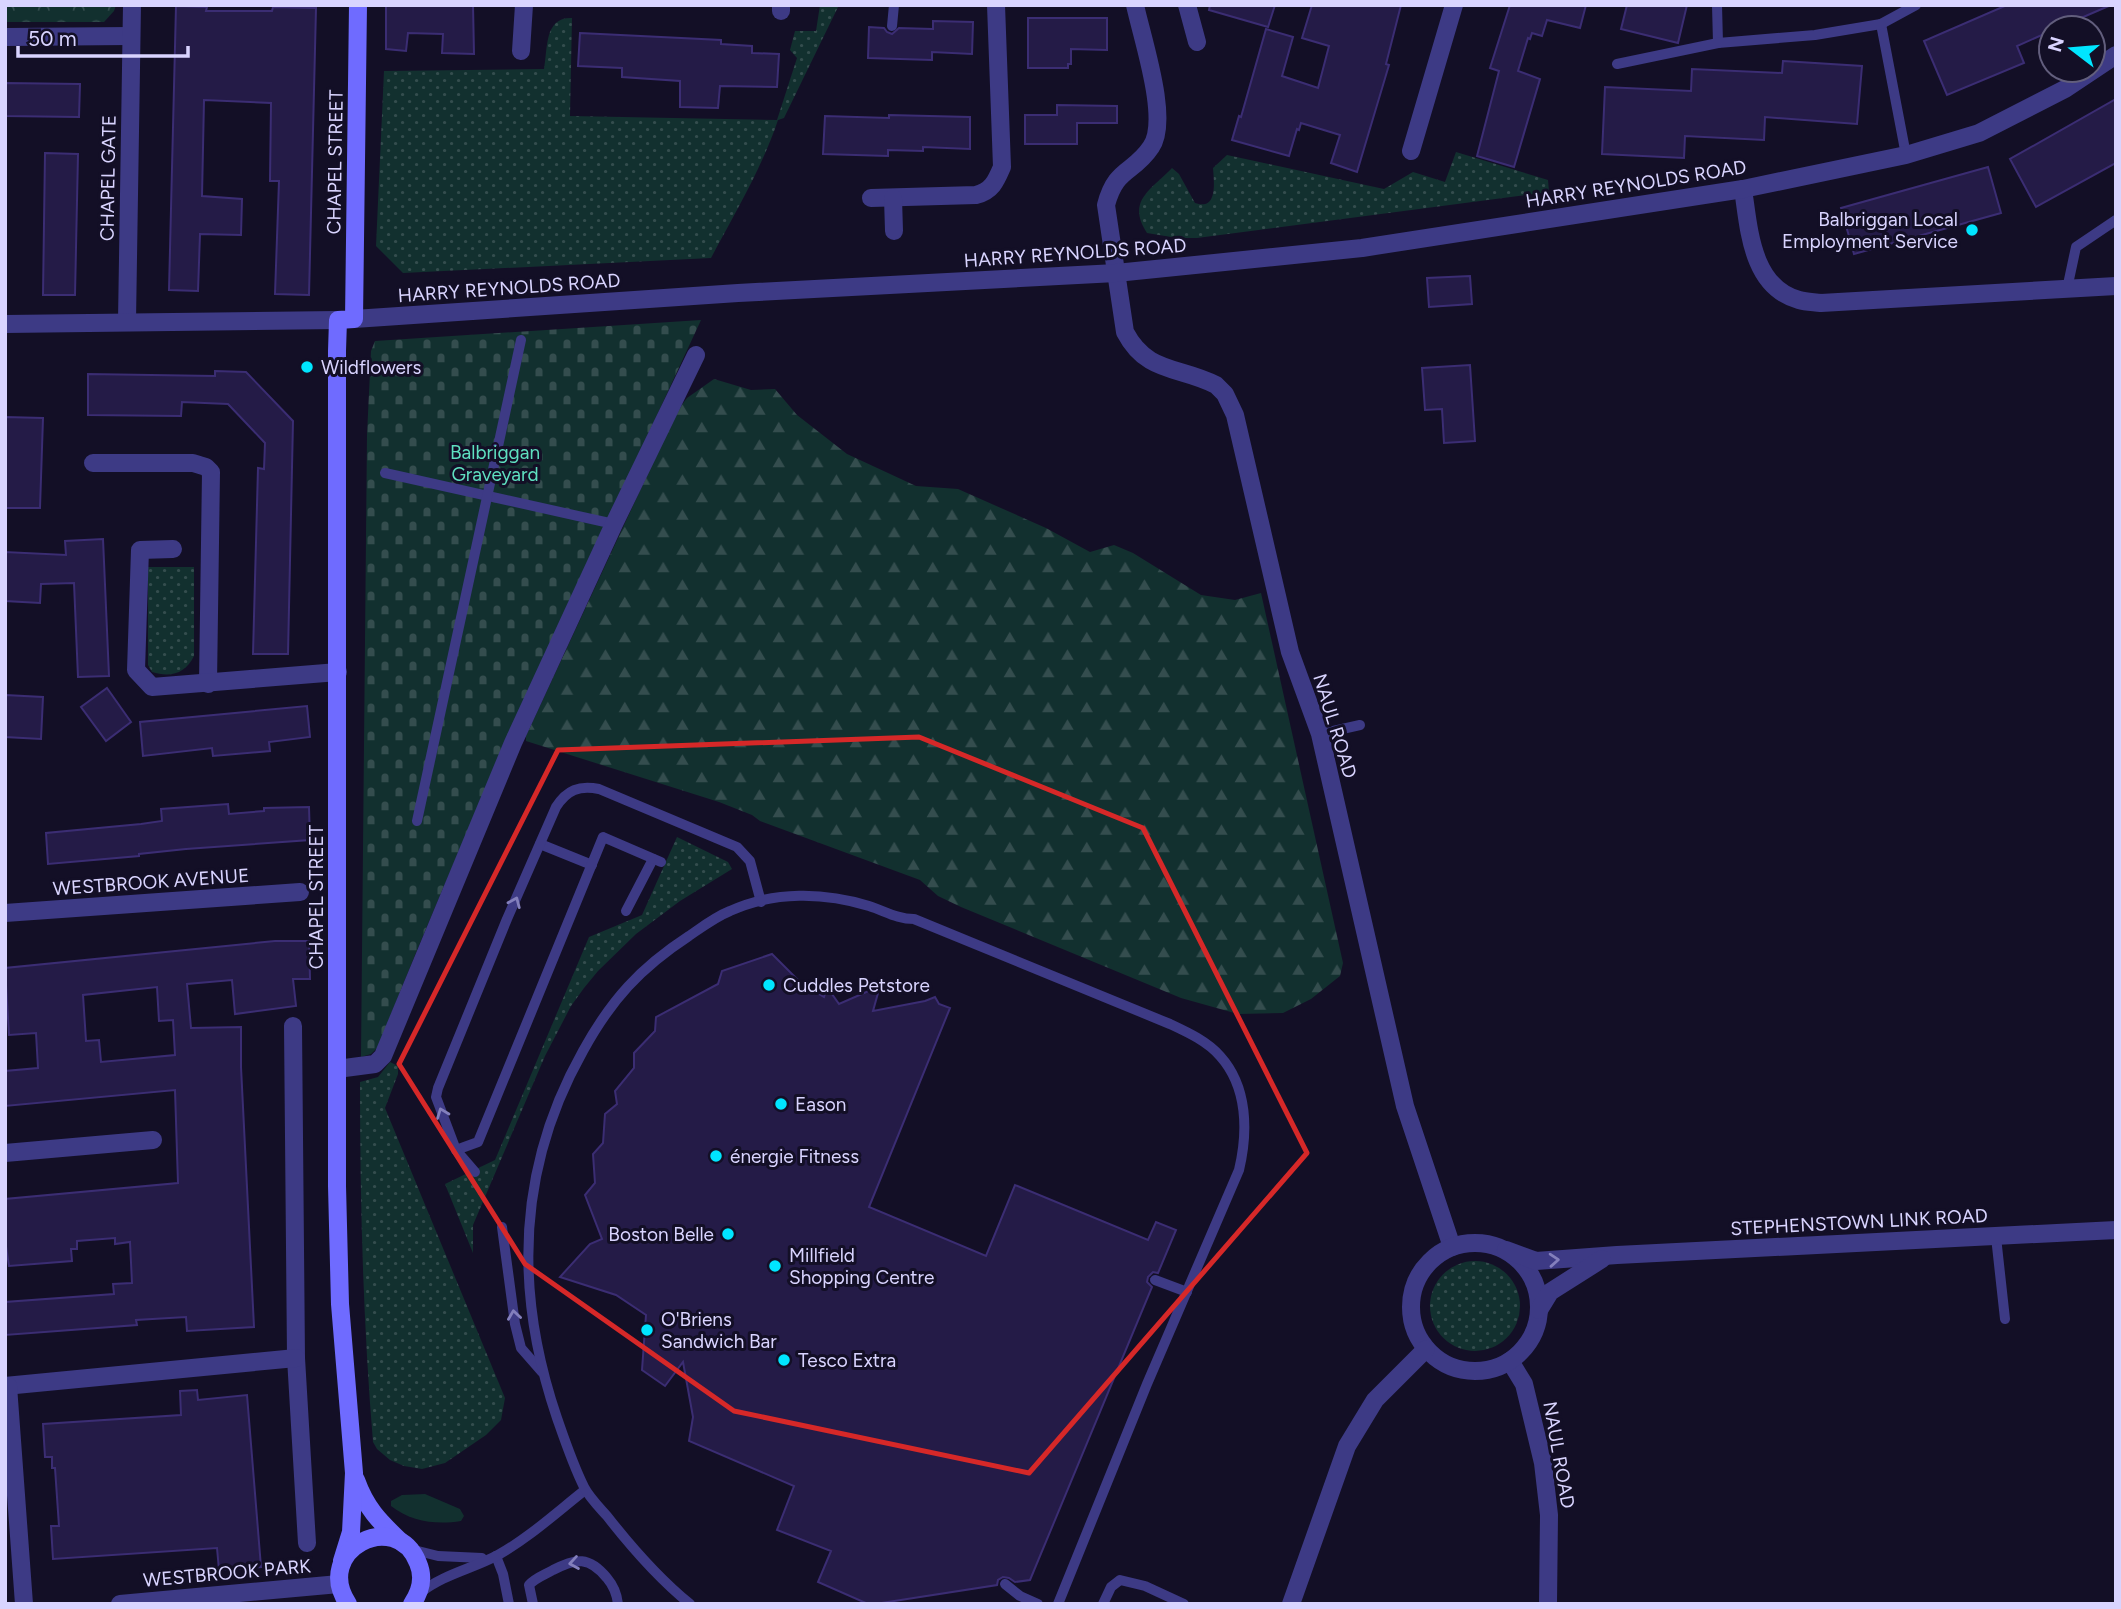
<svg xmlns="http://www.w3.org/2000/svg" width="2121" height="1609" viewBox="0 0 2121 1609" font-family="Figtree,sans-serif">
<defs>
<pattern id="grass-dots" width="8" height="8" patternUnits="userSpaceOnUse" patternTransform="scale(1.75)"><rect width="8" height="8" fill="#12302f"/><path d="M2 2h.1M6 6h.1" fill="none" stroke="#344d4e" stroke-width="1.8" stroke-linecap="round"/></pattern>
<pattern id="forest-firs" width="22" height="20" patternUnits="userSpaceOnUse" patternTransform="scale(1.75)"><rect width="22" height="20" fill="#12302f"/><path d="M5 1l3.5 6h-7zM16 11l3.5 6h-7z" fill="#344d4e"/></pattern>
<pattern id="cemetery-stones" width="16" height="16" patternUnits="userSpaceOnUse" patternTransform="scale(1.75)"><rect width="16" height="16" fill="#12302f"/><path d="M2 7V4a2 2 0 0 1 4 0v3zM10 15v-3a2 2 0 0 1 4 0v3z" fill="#344d4e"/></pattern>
<pattern id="park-crowns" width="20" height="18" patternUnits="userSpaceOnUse" patternTransform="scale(1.75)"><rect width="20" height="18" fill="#12302f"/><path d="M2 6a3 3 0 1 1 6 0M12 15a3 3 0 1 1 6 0" fill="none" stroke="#344d4e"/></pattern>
</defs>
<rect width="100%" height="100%" fill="#130f26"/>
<!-- grass -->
<g fill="url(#grass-dots)">
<path d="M820 5H839L784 118 778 120C762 168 735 213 711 258L403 273 376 246 384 71 544 69C548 48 544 17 572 18L570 116 777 120 797 58 790 50 795 31H816Z"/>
<path d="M1456 152 1548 180 1549 192 1197 238H1177L1147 233C1126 201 1151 190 1172 168L1179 174 1195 203C1218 211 1214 182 1213 168L1227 155 1384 189 1413 172 1445 182Z"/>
<path d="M148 567H194V656C186 673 171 678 152 672L148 665Z"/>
<path d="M677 837 728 862 732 869 680 901 636 934 598 971 584 988 571 1006 545 1056 473 1225V1253L445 1184 495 1160 589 937 642 915Z"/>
<path d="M390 1062 398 1066V1074L385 1108 505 1398 501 1420 486 1435 445 1463 422 1469 404 1466 390 1460 377 1449 373 1442C363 1321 360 1203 360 1082L378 1077Z"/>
<circle cx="1475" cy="1306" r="45"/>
</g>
<!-- forest -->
<path fill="url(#forest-firs)" d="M714 379 751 390 775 389 797 415 847 454 916 486 958 489 1046 528 1090 552 1114 545 1133 553 1201 595 1235 600 1261 593 1343 963 1340 976 1311 999 1283 1013 1238 1014 1181 998 961 907 938 896 920 880 760 821 752 815 719 802 526 741V736L677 411 687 398Z"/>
<!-- cemetery -->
<path fill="url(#cemetery-stones)" d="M701 320C590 561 475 800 378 1047L371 1054 361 1057 367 435 371 351 375 341Z"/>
<!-- park -->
<path fill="url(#park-crowns)" d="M5 5H116L114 11 104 22H5Z"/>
<!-- garden -->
<path fill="#12302f" d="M425 1494 460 1509 464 1516 461 1521C437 1525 411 1522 391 1506V1501L402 1495Z"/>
<!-- building -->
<g fill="#241b47" stroke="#3b2d73" stroke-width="2" fill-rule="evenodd">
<path d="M386 5H473L474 54 442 53 443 34 408 33 406 51 386 49Z"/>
<path d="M1210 5H1275L1268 27 1209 10Z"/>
<path d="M1312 5H1401L1386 64 1389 65 1357 172 1331 163 1340 135 1301 123 1299 130 1297 129 1289 156 1232 140 1239 116 1241 117 1266 29 1293 37 1282 76 1318 88 1329 46 1302 38Z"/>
<path d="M1510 5H1586L1580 28 1547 20 1542 36 1532 33 1530 39 1528 38 1518 71 1540 79 1514 167 1477 156 1499 71 1490 68Z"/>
<path d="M1627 5H1687L1678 43 1621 29Z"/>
<path d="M2007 5H2111L2058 28H2051V31L2017 46 2024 63 1947 95 1924 41Z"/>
<path d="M176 6 207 7 206 11H272L273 7 316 8 309 295 275 294 279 181H270L271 103 204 100 202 196 242 199 241 235 200 234 198 291 169 290Z"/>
<path d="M1028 18H1107V50L1071 49V64H1068V68H1028Z"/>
<path d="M933 21 973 22 972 54 932 52V60L868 58 869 27 884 28 887 32 892 34 899 28 933 29Z"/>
<path d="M580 33 721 40V44L752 46V53L779 54 777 87 720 86 718 108 680 107V81L622 77V68L578 66Z"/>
<path d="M1783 61 1862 66 1857 124 1765 117 1764 140 1685 136 1684 158 1602 154 1605 87 1691 91 1692 69 1782 73Z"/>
<path d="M5 83 80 84 79 117 5 116Z"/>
<path d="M2116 99V163L2036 207 2010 159Z"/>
<path d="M1057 105 1117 106V123H1077V144H1025V115H1057Z"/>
<path d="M889 115 970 117V149L923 147V151L888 150V156L823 154 825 116 889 118Z"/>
<path d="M45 153 78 154 75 295H43Z"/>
<path d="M1988 167 2001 213 1854 254 1841 208Z"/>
<path d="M1470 276 1472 304 1429 307 1427 278Z"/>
<path d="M1470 365 1475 441 1444 443 1442 409 1425 410 1422 368Z"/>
<path d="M215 371 246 372 293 421 288 654H253L258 468 264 469 265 443 228 404 182 402 181 416 88 415V374L215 376Z"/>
<path d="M5 417 43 418 40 508H5Z"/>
<path d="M103 539 109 676 78 677 74 583 41 584 40 603 5 601V552L66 555 65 541Z"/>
<path d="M107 688 131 722 106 741 81 707Z"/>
<path d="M5 695 43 697 41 739 5 737Z"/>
<path d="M307 706 310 737 269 742 270 751 213 756 212 748 143 756 140 722Z"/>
<path d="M228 804 229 814 264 811V808L309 807 310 840 186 849 139 854V856L48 864 46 833 141 824 162 821 161 809Z"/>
<path d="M275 941H309L310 979H293L296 1006 235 1014 232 980 187 984 191 1028 241 1027V1067L254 1327 187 1331 186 1317 136 1320 137 1325 5 1335V1302L114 1294 113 1284 132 1283 130 1242 115 1244V1238L77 1241V1249H71L72 1261 9 1266 5 1240V1199L178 1183 175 1090 5 1106V1071L38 1068 36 1033 9 1035 5 968ZM157 987 159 1021 173 1020 175 1055 101 1062 99 1040 86 1041 83 995Z"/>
<path d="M772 954 801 983 824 997 827 987 839 1004 880 986 873 1011 925 1001 935 997 939 1004 950 1008 869 1207 986 1256 1015 1185 1148 1240 1156 1222 1176 1230 1158 1273 1153 1272 1148 1277 1147 1282 1152 1287 1030 1580 1015 1582 1009 1578 1003 1577 998 1580 997 1585 875 1604H868L818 1582 831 1551 777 1530 794 1486 689 1441 693 1417 683 1362 665 1386 642 1370 646 1315 616 1295 560 1277 590 1244 602 1239 585 1195 595 1183 593 1154 603 1143 605 1114 617 1104 615 1091 634 1068V1053L655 1031 656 1017 718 984 722 971Z"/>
<path d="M197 1390 198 1400 247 1395 261 1567 219 1570 217 1548 53 1559 51 1526H59L55 1468H52V1457H45L43 1424 181 1415 180 1391Z"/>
</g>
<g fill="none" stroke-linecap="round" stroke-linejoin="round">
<!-- service -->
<g stroke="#3d3a85" stroke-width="10">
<path d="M1717 5 1718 43"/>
<path d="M1881 24 1906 155"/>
<path d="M892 26 894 5"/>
<path d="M1617 64 1718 43 1815 35 1881 24 1916 5"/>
<path d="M2067 289 2076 247 2116 220"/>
<path d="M385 473 614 524"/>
<path d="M1320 734 1360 725"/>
<path d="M417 821 521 340"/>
<path d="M540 844 592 865"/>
<path d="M626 911 653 859"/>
<path d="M456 1150 478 1142 603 837 661 862"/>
<path d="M475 1172 456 1150 436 1097 438 1088 507 919 556 807C567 790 579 785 599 789L737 847 750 861 761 902"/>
<path d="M502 1227 515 1324 521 1348 542 1372"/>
<path d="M1996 1237 2005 1319"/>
<path d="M1155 1280 1187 1292"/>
<path d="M410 1549 438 1556 482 1558"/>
<path d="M496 1556 503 1574 509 1604"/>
<path d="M1005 1584 1020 1596 1038 1604"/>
<path d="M420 1593C444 1574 472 1569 498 1555 530 1537 557 1512 585 1490"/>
<path d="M533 1604 529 1585C535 1578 544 1575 553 1570 576 1558 589 1556 607 1578 613 1585 617 1595 618 1604"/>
<path d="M690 1604C658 1578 632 1548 607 1516 599 1507 589 1497 584 1487 573 1465 565 1441 557 1418 514 1292 517 1168 583 1051 611 1000 640 968 689 936 702 927 715 917 730 911 774 891 824 892 869 906 885 911 897 919 914 919L1170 1024C1187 1032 1207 1041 1220 1056 1248 1087 1248 1132 1239 1170L1147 1384 1058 1604"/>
<path d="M1103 1604 1111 1587 1120 1580 1145 1586 1184 1604"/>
</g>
<!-- minor -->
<g stroke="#3d3a85" stroke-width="18">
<path d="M1135 5C1142 38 1170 120 1151 147 1133 174 1116 167 1106 205L1125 332C1147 374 1179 366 1216 385L1225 394 1235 415 1290 652 1320 734 1405 1106 1452 1247"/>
<path d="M1187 5 1197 42"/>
<path d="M781 11V5"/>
<path d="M5 37 131 36"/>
<path d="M521 51 524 5"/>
<path d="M1411 151 1454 5"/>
<path d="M1743 189C1749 228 1751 287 1799 300 1806 302 1814 302 1821 303L2116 286"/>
<path d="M871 198 976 195C992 191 996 181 1002 167L996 5"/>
<path d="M893 198 894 231"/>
<path d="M127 321 132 5"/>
<path d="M93 463H193L206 467 211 472 208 684"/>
<path d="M173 549 140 550 136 670 152 687 338 672"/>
<path d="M5 913 300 892"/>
<path d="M293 1026 296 1358 307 1543"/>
<path d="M337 1069 375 1064 383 1056 513 743 614 524 696 355"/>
<path d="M5 1153 153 1140"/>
<path d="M1510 1361 1524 1384 1543 1463 1549 1515 1548 1604"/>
<path d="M5 1386 296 1358"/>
<path d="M8 1386 24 1604"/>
<path d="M120 1604 339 1584"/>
</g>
<!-- tertiary -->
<g stroke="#3d3a85" stroke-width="18">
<path d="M354 319 738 293 1116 273 1362 248 1743 189 1906 155 1979 133 2065 89 2116 55"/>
<path d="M5 324 338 320"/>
<circle cx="1475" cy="1307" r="64"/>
<path d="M1506 1250 1536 1261 1617 1255 2116 1230"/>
<path d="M1539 1310 1550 1292 1602 1259"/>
<path d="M1291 1604 1347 1446 1375 1400 1426 1349"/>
</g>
<!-- secondary -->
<g stroke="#6f6bff" stroke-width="18">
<path d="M356 1480C366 1508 379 1521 400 1541"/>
<path d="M342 1561 351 1532 354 1473 340 1304 337 1186V351L338 320 354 319 358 5"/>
<path d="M348 1604C312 1550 396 1507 418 1563 424 1577 421 1591 412 1604"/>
</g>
</g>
<!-- one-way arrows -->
<defs><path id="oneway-chevron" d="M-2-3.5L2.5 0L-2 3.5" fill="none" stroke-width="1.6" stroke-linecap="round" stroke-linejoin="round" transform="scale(1.75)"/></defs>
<g stroke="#837fbc">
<use href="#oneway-chevron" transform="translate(515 902) rotate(-67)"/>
<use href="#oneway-chevron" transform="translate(442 1113) rotate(-111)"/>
<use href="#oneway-chevron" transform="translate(1554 1260) rotate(-4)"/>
<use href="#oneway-chevron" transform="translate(514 1315) rotate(-98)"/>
<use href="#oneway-chevron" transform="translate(574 1563) rotate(171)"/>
</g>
<!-- marked area -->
<path fill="none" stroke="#d62828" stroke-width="5" stroke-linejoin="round" d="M919 737 1143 828 1307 1153 1029 1473 734 1411 525 1264 399 1064 558 750Z"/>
<!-- markers -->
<g fill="#00e5ff" stroke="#130f26" stroke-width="2.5">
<circle cx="1972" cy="230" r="7"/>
<circle cx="307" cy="367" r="7"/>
<circle cx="769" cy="985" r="7"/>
<circle cx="781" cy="1104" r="7"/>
<circle cx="716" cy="1156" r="7"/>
<circle cx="728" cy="1234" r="7"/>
<circle cx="775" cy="1266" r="7"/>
<circle cx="647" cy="1330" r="7"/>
<circle cx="784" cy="1360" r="7"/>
</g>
<g text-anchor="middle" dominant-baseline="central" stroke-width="6" stroke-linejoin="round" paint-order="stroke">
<!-- street labels -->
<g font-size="19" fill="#d9d4ff" stroke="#130f26">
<text transform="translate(335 162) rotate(-89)">CHAPEL STREET</text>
<text transform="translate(108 178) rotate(-89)">CHAPEL GATE</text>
<text transform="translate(1636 184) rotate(-9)">HARRY REYNOLDS ROAD</text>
<text transform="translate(1075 253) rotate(-4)">HARRY REYNOLDS ROAD</text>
<text transform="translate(509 288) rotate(-4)">HARRY REYNOLDS ROAD</text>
<text transform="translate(1335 726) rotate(73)">NAUL ROAD</text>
<text transform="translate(151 882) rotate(-4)">WESTBROOK AVENUE</text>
<text transform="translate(316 897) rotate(-90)">CHAPEL STREET</text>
<text transform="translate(1859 1222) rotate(-3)">STEPHENSTOWN LINK ROAD</text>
<text transform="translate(1559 1455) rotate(80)">NAUL ROAD</text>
<text transform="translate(227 1573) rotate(-5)">WESTBROOK PARK</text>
</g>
<!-- poi labels -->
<g font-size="19" fill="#d9d4ff" stroke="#130f26" text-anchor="start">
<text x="1958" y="219" text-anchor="end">Balbriggan Local<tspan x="1958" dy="22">Employment Service</tspan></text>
<text x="321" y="367">Wildflowers</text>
<text x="783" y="985">Cuddles Petstore</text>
<text x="795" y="1104">Eason</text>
<text x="730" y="1156">énergie Fitness</text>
<text x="714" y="1234" text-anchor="end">Boston Belle</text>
<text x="789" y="1255">Millfield<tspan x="789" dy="22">Shopping Centre</tspan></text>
<text x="661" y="1319">O'Briens<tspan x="661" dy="22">Sandwich Bar</tspan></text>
<text x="798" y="1360">Tesco Extra</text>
</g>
<!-- park labels -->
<g font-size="19" fill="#5fe0c0" stroke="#130f26">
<text x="495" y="452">Balbriggan<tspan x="495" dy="22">Graveyard</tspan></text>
</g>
</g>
<!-- border -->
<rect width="2121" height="1609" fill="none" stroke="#d9d4ff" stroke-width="14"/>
<!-- north arrow -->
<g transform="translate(2072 49) rotate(286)"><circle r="33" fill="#130f26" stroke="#625e7d" stroke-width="2"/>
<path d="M0-5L12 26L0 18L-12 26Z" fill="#00e5ff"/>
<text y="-10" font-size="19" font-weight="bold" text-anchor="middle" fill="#d9d4ff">N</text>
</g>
<!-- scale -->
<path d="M18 46v10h170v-10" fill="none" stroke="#d9d4ff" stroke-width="3.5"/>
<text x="28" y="46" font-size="21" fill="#d9d4ff" stroke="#130f26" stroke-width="5" paint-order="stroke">50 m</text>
</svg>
